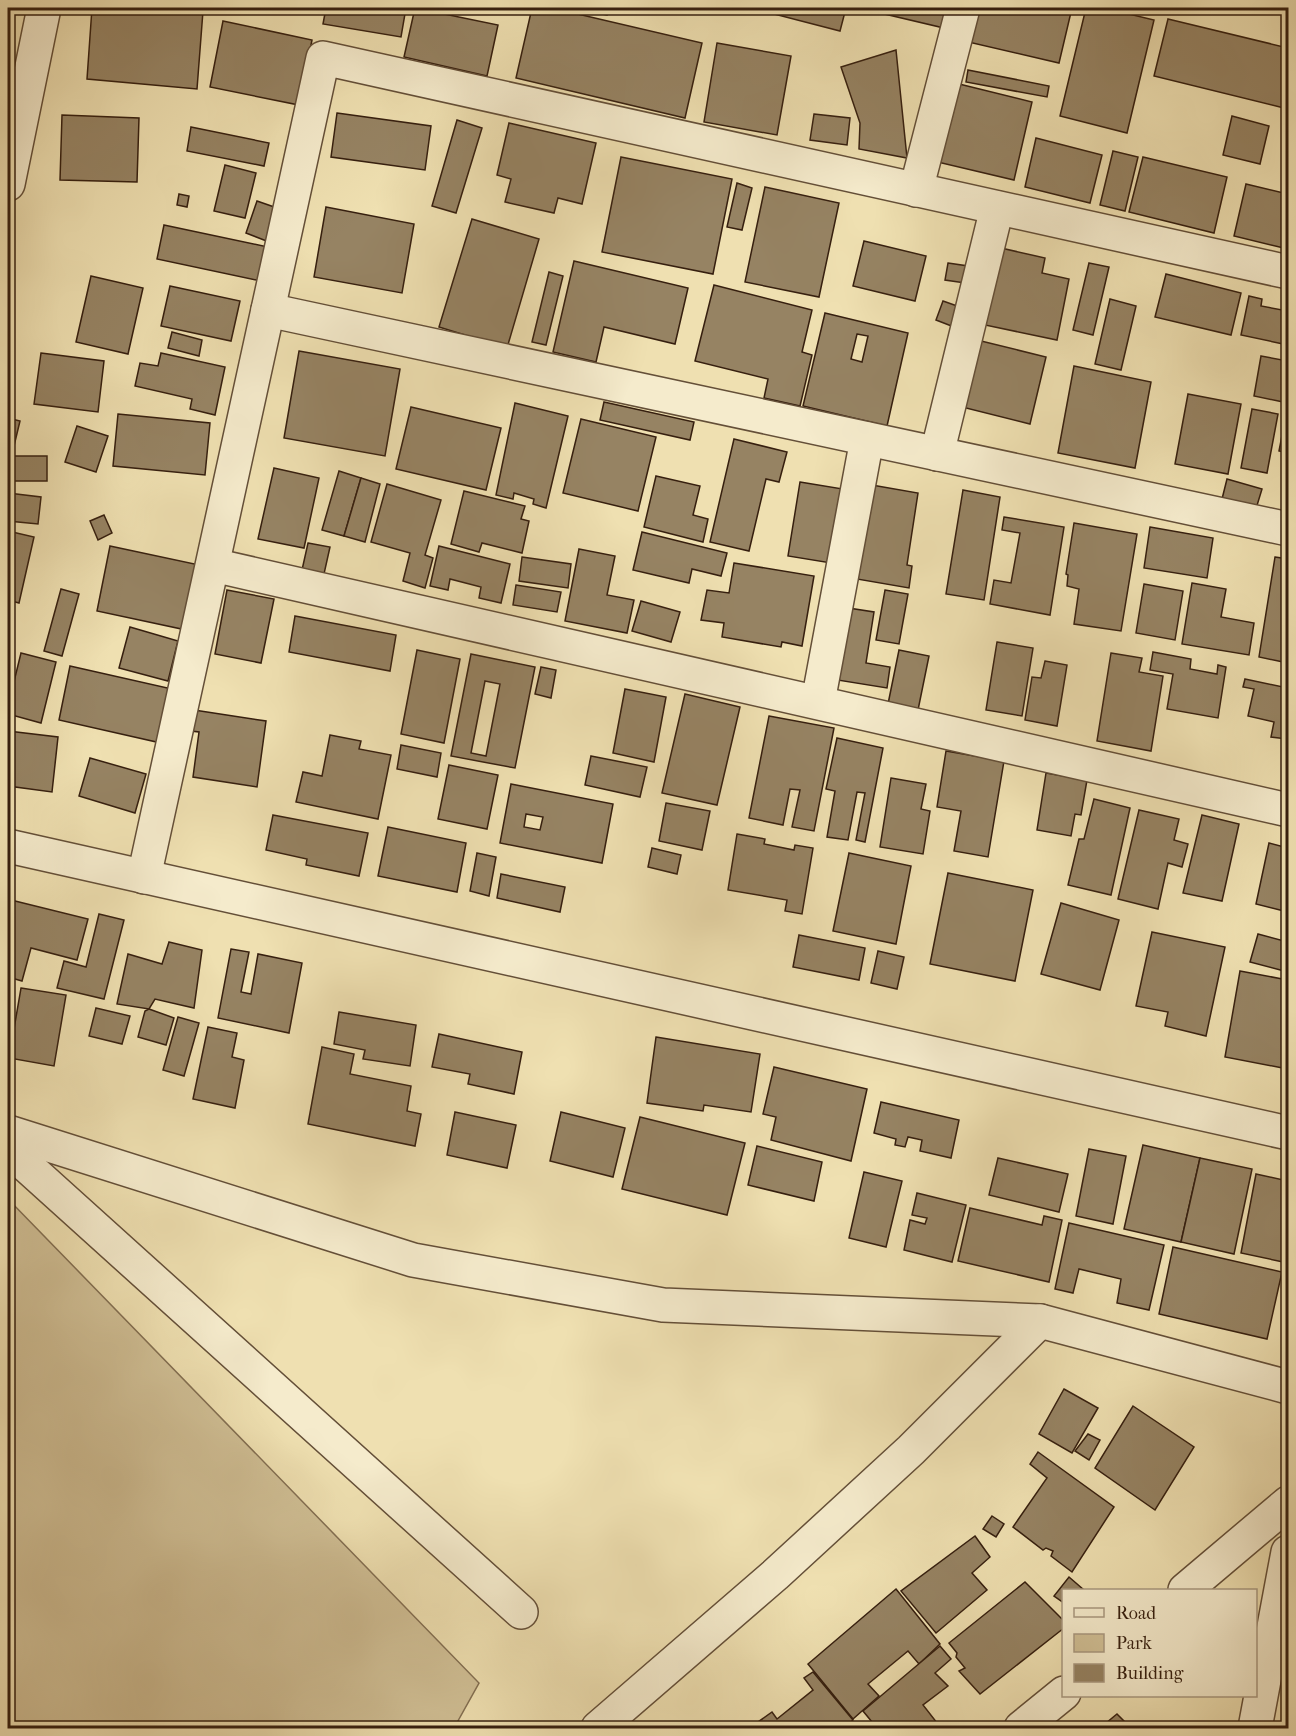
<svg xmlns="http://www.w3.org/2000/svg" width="1296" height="1736" viewBox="0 0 1296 1736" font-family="'IM FELL French Canon',serif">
<rect width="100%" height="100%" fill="#efe0b1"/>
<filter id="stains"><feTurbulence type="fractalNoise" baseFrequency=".00333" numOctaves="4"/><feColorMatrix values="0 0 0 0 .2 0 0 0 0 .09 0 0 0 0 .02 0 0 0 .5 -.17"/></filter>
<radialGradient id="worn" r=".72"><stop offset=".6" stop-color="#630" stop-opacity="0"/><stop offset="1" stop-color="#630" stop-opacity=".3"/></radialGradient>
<!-- green -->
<path fill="#d0bf95" stroke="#836f52" stroke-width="1.5" d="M8 1199 479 1683 454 1728H8Z"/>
<!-- building -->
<g fill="#968363" stroke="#361f0f" stroke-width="1.5" fill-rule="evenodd">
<path d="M92 8H162L203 11 197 89 87 79Z"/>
<path d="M226 8H270L269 14Z"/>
<path d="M326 8H406L401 37 323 24Z"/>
<path d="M415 8 498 25 487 76 404 57Z"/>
<path d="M532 8H552L702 43 685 118 516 78Z"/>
<path d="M565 8H608L607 15Z"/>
<path d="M775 8H846L840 31 774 14Z"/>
<path d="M859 8H949L944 28Z"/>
<path d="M972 8H1072L1059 63 964 41Z"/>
<path d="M1086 8H1104L1154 20 1127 133 1060 116Z"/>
<path d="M1168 19 1288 48V109L1154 76Z"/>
<path d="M223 21 312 40 299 105 210 87Z"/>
<path d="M717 43 791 56 777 135 704 122Z"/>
<path d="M896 50 907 158 859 149 860 123 841 67Z"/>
<path d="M968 70 1049 86 1047 97 966 82Z"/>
<path d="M947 81 1032 102 1014 180 929 160Z"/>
<path d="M337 113 431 126 425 170 331 157Z"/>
<path d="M814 114 850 118 847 145 810 140Z"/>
<path d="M62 115 139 118 137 182 60 180Z"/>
<path d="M1232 116 1269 126 1260 164 1223 155Z"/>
<path d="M457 120 482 128 456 213 432 206Z"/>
<path d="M509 123 596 143 582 204 558 198 554 213 505 202 511 179 497 175Z"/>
<path d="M191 127 269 143 264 166 187 151Z"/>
<path d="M1036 138 1102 155 1090 203 1025 187Z"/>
<path d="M1113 151 1138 157 1125 211 1100 205Z"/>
<path d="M621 157 732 179 713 274 602 252Z"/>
<path d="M1143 157 1227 177 1214 233 1129 212Z"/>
<path d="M225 165 256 173 245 218 214 211Z"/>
<path d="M737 183 752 188 742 230 727 227Z"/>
<path d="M1246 184 1288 194V249L1234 236Z"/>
<path d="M765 187 839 203 819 297 745 282Z"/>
<path d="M179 194 189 196 187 207 177 205Z"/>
<path d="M257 201 280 209 269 242 246 233Z"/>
<path d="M326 207 414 224 402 293 314 277Z"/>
<path d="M472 219 539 239 507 348 439 327Z"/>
<path d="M164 225 268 247 261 281 157 259Z"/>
<path d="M864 241 926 256 915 301 853 286Z"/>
<path d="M1001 248 1045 258 1042 273 1069 279 1057 340 985 325Z"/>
<path d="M574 261 688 288 675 344 604 327 596 362 553 352Z"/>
<path d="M948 263 968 266 965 283 945 280Z"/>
<path d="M1089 263 1109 267 1093 335 1073 330Z"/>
<path d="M549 272 563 276 546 345 532 342Z"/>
<path d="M1166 274 1241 293 1231 335 1155 317Z"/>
<path d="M91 276 143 288 128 354 76 342Z"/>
<path d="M714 285 812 310 802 352 812 355 800 406 764 398 768 379 695 361Z"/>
<path d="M170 286 240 301 231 341 161 326Z"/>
<path d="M1249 296 1262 299 1261 306 1288 311V345L1241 335Z"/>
<path d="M1110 299 1136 306 1121 370 1095 364Z"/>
<path d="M943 301 960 307 954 327 936 320Z"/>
<path d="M825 313 908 333 887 426 803 406ZM857 334 868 336 862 362 851 359Z"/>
<path d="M172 332 202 340 199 356 168 348Z"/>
<path d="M977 340 1046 357 1030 424 962 407Z"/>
<path d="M299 351 400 369 385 456 284 438Z"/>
<path d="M41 353 104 361 98 412 34 404Z"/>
<path d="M161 353 225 367 215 415 190 409 192 399 135 386 140 363 158 366Z"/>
<path d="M1261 356 1288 361V403L1254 396Z"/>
<path d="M1074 366 1151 382 1135 468 1058 453Z"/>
<path d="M1188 394 1241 404 1228 474 1175 464Z"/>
<path d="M604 402 694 422 690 440 600 420Z"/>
<path d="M515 403 568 416 546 508 533 504 534 499 514 493 513 499 496 495Z"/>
<path d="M411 407 501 428 486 490 396 469Z"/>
<path d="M1252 409 1278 414 1267 473 1241 468Z"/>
<path d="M1287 410 1288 411V453L1279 451Z"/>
<path d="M118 414 210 423 205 475 113 466Z"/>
<path d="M8 418 20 421 13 450 8 449Z"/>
<path d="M581 419 656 437 638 511 563 493Z"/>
<path d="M77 426 108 436 96 472 65 462Z"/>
<path d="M734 439 787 452 779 482 766 479 749 551 710 542Z"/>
<rect x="8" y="456" width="39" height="25"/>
<path d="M274 468 319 478 304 548 258 539Z"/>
<path d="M339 471 361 478 344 536 322 530Z"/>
<path d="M656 476 700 486 693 515 708 519 703 542 644 527Z"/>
<path d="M361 478 380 484 365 542 344 536Z"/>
<path d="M1227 479 1262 489 1255 512 1221 503Z"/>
<path d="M800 482 843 489 831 563 788 556Z"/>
<path d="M387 484 441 500 425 555 433 558 425 588 403 581 410 553 371 542Z"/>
<path d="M866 484 918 493 907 565 912 566 909 588 851 578Z"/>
<path d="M963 490 1000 497 984 600 946 594Z"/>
<path d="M464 491 525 506 521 519 529 521 522 553 482 543 479 552 451 544Z"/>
<path d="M8 493 41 497 38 524 8 521Z"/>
<path d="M104 515 112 533 98 540 90 521Z"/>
<path d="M1004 517 1064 527 1050 615 990 604 994 580 1011 583 1020 533 1002 530Z"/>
<path d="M1074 523 1137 534 1121 631 1074 624 1079 589 1067 586 1068 575 1066 574Z"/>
<path d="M1150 527 1213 538 1207 578 1144 568Z"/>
<path d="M8 531 34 537 19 603 8 600Z"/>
<path d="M642 532 727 553 721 576 692 569 689 583 633 570Z"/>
<path d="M308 543 330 547 324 574 302 570Z"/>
<path d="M110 546 204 566 191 631 97 611Z"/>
<path d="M439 546 510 564 501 603 479 598 481 587 450 579 448 590 430 586Z"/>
<path d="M579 549 615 556 607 595 634 600 627 633 565 621Z"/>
<path d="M522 557 571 564 568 588 519 581Z"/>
<path d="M1275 557 1288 559V663L1259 657Z"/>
<path d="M734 563 814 576 802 646 782 642 781 647 722 637 724 623 701 620 707 590 729 593Z"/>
<path d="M1192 583 1226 589 1221 617 1254 623 1249 655 1182 644Z"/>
<path d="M1144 584 1183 591 1175 640 1136 633Z"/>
<path d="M516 585 561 592 557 612 513 605Z"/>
<path d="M61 589 79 594 62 656 44 651Z"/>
<path d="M227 590 274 599 261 663 215 654Z"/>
<path d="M885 590 908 594 899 644 876 640Z"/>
<path d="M641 601 680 612 671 642 632 631Z"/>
<path d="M842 607 874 612 866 663 890 667 887 688 831 679Z"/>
<path d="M295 616 396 635 390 671 289 652Z"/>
<path d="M130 627 178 641 168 681 119 668Z"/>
<path d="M997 642 1033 648 1022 716 986 710Z"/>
<path d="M417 650 460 659 444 743 401 734Z"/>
<path d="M899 650 929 656 918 710 888 704Z"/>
<path d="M1153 652 1191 659 1190 669 1217 674 1218 665 1226 667 1218 718 1167 709 1173 674 1150 670Z"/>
<path d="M21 653 56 662 41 723 8 714V706Z"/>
<path d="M1111 653 1142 658 1139 672 1163 676 1151 751 1097 741Z"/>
<path d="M471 654 535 667 515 768 451 756ZM485 681 500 684 486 756 471 753Z"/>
<path d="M1045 661 1067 665 1057 726 1025 720 1032 677 1041 678Z"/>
<path d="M70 666 172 689 161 743 59 720Z"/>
<path d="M541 667 556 670 551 698 535 694Z"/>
<path d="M1245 679 1288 688 1287 739 1271 737 1274 722 1248 716 1254 689 1243 687Z"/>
<path d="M625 689 666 697 654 762 613 753Z"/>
<path d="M685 694 740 707 717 805 662 793Z"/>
<path d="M194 710 266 721 257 787 193 777 199 732 191 731Z"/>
<path d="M769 716 834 728 814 831 792 827 800 790 790 789 783 825 749 818Z"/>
<path d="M8 731 58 737 52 792 8 786Z"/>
<path d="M330 735 361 741 359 749 391 755 378 819 296 802 303 772 322 776Z"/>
<path d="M837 738 883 748 865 842 856 840 865 793 857 792 848 840 827 837 835 791 826 789Z"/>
<path d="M401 745 441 753 437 777 397 769Z"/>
<path d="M946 751 1004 761 988 857 954 851 961 811 937 807Z"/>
<path d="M591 756 647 767 640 797 585 785Z"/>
<path d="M90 758 146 774 135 813 79 796Z"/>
<path d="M449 765 498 775 487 829 438 819Z"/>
<path d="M1046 773 1087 780 1081 815 1075 814 1071 836 1037 830Z"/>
<path d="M891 778 926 784 921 809 930 811 923 854 880 847Z"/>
<path d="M511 784 613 804 602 863 500 843ZM526 814 543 817 540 830 524 827Z"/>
<path d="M1094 799 1130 808 1111 895 1068 885 1079 839H1084Z"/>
<path d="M666 803 710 811 702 850 659 841Z"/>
<path d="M1139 810 1179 819 1174 840 1188 844 1182 867 1168 863 1158 909 1118 899Z"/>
<path d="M273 815 368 833 359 876 306 865 307 859 266 850Z"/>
<path d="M1202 815 1239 824 1222 901 1183 893Z"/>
<path d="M388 827 466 843 457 892 378 876Z"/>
<path d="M737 834 765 839 764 844 794 850 795 845 813 848 802 914 785 911 787 900 728 890Z"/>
<path d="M1269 843 1288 848V912L1256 904Z"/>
<path d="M652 848 681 855 677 874 648 867Z"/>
<path d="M477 853 496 857 489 896 470 891Z"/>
<path d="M849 853 911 866 896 944 833 931Z"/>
<path d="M948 873 1033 890 1015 981 930 964Z"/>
<path d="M501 874 565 887 560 912 497 898Z"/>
<path d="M11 900 88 919 77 960 31 948 22 981 8 977V913Z"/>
<path d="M1061 903 1119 920 1100 990 1041 974Z"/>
<path d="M99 914 124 920 104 999 57 988 64 961 86 967Z"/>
<path d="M1152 932 1225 947 1206 1036 1165 1026 1168 1012 1136 1006Z"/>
<path d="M1258 934 1288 942V972L1250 962Z"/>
<path d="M799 935 865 948 859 980 793 967Z"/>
<path d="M169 942 202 950 194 1008 155 999 149 1009 117 1004 128 954 162 964Z"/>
<path d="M231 949 249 952 241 992 251 994 258 954 302 963 289 1033 218 1018Z"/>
<path d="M878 951 904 957 897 989 871 983Z"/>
<path d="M1240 971 1288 980V1069L1225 1057Z"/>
<path d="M21 988 66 995 54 1066 9 1058Z"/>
<path d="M96 1008 130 1016 122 1044 89 1036Z"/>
<path d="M149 1009 174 1018 166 1045 138 1037 145 1011Z"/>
<path d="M339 1012 416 1025 410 1066 363 1059 365 1050 334 1044Z"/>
<path d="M178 1017 199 1023 184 1076 163 1070Z"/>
<path d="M208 1027 237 1033 232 1057 244 1060 235 1108 193 1099Z"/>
<path d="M439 1034 522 1052 514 1094 468 1084 470 1074 432 1067Z"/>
<path d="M656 1037 760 1054 751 1112 704 1105 703 1111 647 1103Z"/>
<path d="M322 1047 354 1054 350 1074 411 1086 407 1111 421 1114 415 1146 308 1124Z"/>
<path d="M774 1067 867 1089 851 1161 771 1140 776 1117 763 1114Z"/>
<path d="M881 1102 959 1120 951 1158 920 1151 922 1140 908 1137 905 1147 895 1145 896 1139 874 1133Z"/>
<path d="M455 1112 516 1125 507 1168 447 1155Z"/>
<path d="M561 1112 625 1128 613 1177 550 1161Z"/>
<path d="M640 1117 745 1143 727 1215 622 1189Z"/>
<path d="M1143 1145 1200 1158 1181 1242 1124 1229Z"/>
<path d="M757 1146 822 1162 814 1201 748 1185Z"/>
<path d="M1089 1149 1126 1156 1113 1224 1076 1216Z"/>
<path d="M998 1158 1068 1174 1059 1212 989 1195Z"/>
<path d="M1200 1158 1252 1169 1234 1254 1181 1242Z"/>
<path d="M864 1172 902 1181 886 1247 849 1238Z"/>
<path d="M1256 1174 1288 1181V1263L1241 1253Z"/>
<path d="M917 1193 966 1205 952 1262 904 1250 910 1220 925 1224 927 1218 912 1215Z"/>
<path d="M970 1208 1042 1225 1044 1216 1062 1220 1049 1282 958 1261Z"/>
<path d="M1069 1223 1164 1245 1149 1310 1117 1303 1121 1279 1079 1269 1073 1293 1055 1289Z"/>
<path d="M1173 1247 1282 1272 1267 1339 1159 1314Z"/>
<path d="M1064 1389 1098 1408 1072 1453 1039 1434Z"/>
<path d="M1133 1406 1194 1447 1155 1510 1095 1468Z"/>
<path d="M1088 1434 1100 1440 1089 1460 1075 1451Z"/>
<path d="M1038 1452 1114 1507 1072 1572 1051 1556 1053 1551 1046 1548 1043 1550 1013 1527 1047 1478 1030 1464Z"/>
<path d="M992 1516 1004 1524 996 1537 983 1529Z"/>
<path d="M975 1536 990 1557 972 1573 987 1590 936 1633 901 1591Z"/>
<path d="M1069 1577 1084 1590H1064V1603L1054 1596Z"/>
<path d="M1025 1582 1064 1621V1628L980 1694 959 1671 965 1668 956 1657 957 1653 949 1643Z"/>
<path d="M896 1589 940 1644 919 1664 908 1651 868 1684 879 1696 853 1719 808 1664Z"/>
<path d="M940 1646 951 1659 935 1673 948 1686 923 1705 941 1728H877L863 1711Z"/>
<path d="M813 1672 853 1720 843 1728H763L758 1722 772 1712 777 1719 813 1690 804 1678Z"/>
<path d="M1117 1714 1131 1728H1100Z"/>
</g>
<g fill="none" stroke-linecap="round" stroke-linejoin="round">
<!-- minor casing -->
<g stroke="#644f38" stroke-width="36">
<g id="minor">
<path d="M8 184 44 8"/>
<path d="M916 190 963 8"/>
<path d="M268 310 1288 529"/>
<path d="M937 454 997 208"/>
<path d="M213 565 1288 810"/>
<path d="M818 702 867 439"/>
<path d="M8 846 1288 1133"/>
<path d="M144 877 323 58 1288 272"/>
<path d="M8 1132 413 1260 663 1305 1040 1321 1288 1387"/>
<path d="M8 1149 521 1612"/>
<path d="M1185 1590 1288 1503"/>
<path d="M598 1728 775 1575 911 1450 1040 1321"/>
<path d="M1021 1728 1064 1693"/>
<path d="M1255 1728 1288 1552"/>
</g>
</g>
<!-- minor -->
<use href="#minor" stroke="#f5ebcc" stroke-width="33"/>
</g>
<!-- margin -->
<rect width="1296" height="1736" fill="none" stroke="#efe0b1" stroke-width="30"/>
<rect x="9" y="9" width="1278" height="1718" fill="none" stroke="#361f0f" stroke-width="3"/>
<rect x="15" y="15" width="1266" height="1706" fill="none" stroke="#361f0f" stroke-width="1.5"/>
<!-- legend -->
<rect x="1062" y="1589" width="195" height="108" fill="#f5ebcc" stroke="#a99980" stroke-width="1.5"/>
<rect x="1074" y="1608" width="30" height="9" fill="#f5ebcc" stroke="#a99980" stroke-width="1.5"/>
<text x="1116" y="1619" font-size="18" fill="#361f0f">Road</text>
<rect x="1074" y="1634" width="30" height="18" fill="#d0bf95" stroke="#a99980" stroke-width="1.5"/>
<text x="1116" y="1649" font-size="18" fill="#361f0f">Park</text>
<rect x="1074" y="1664" width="30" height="18" fill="#968363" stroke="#a99980" stroke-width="1.5"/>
<text x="1116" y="1679" font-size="18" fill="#361f0f">Building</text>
<rect width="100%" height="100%" filter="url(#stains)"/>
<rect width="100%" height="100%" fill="url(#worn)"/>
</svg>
